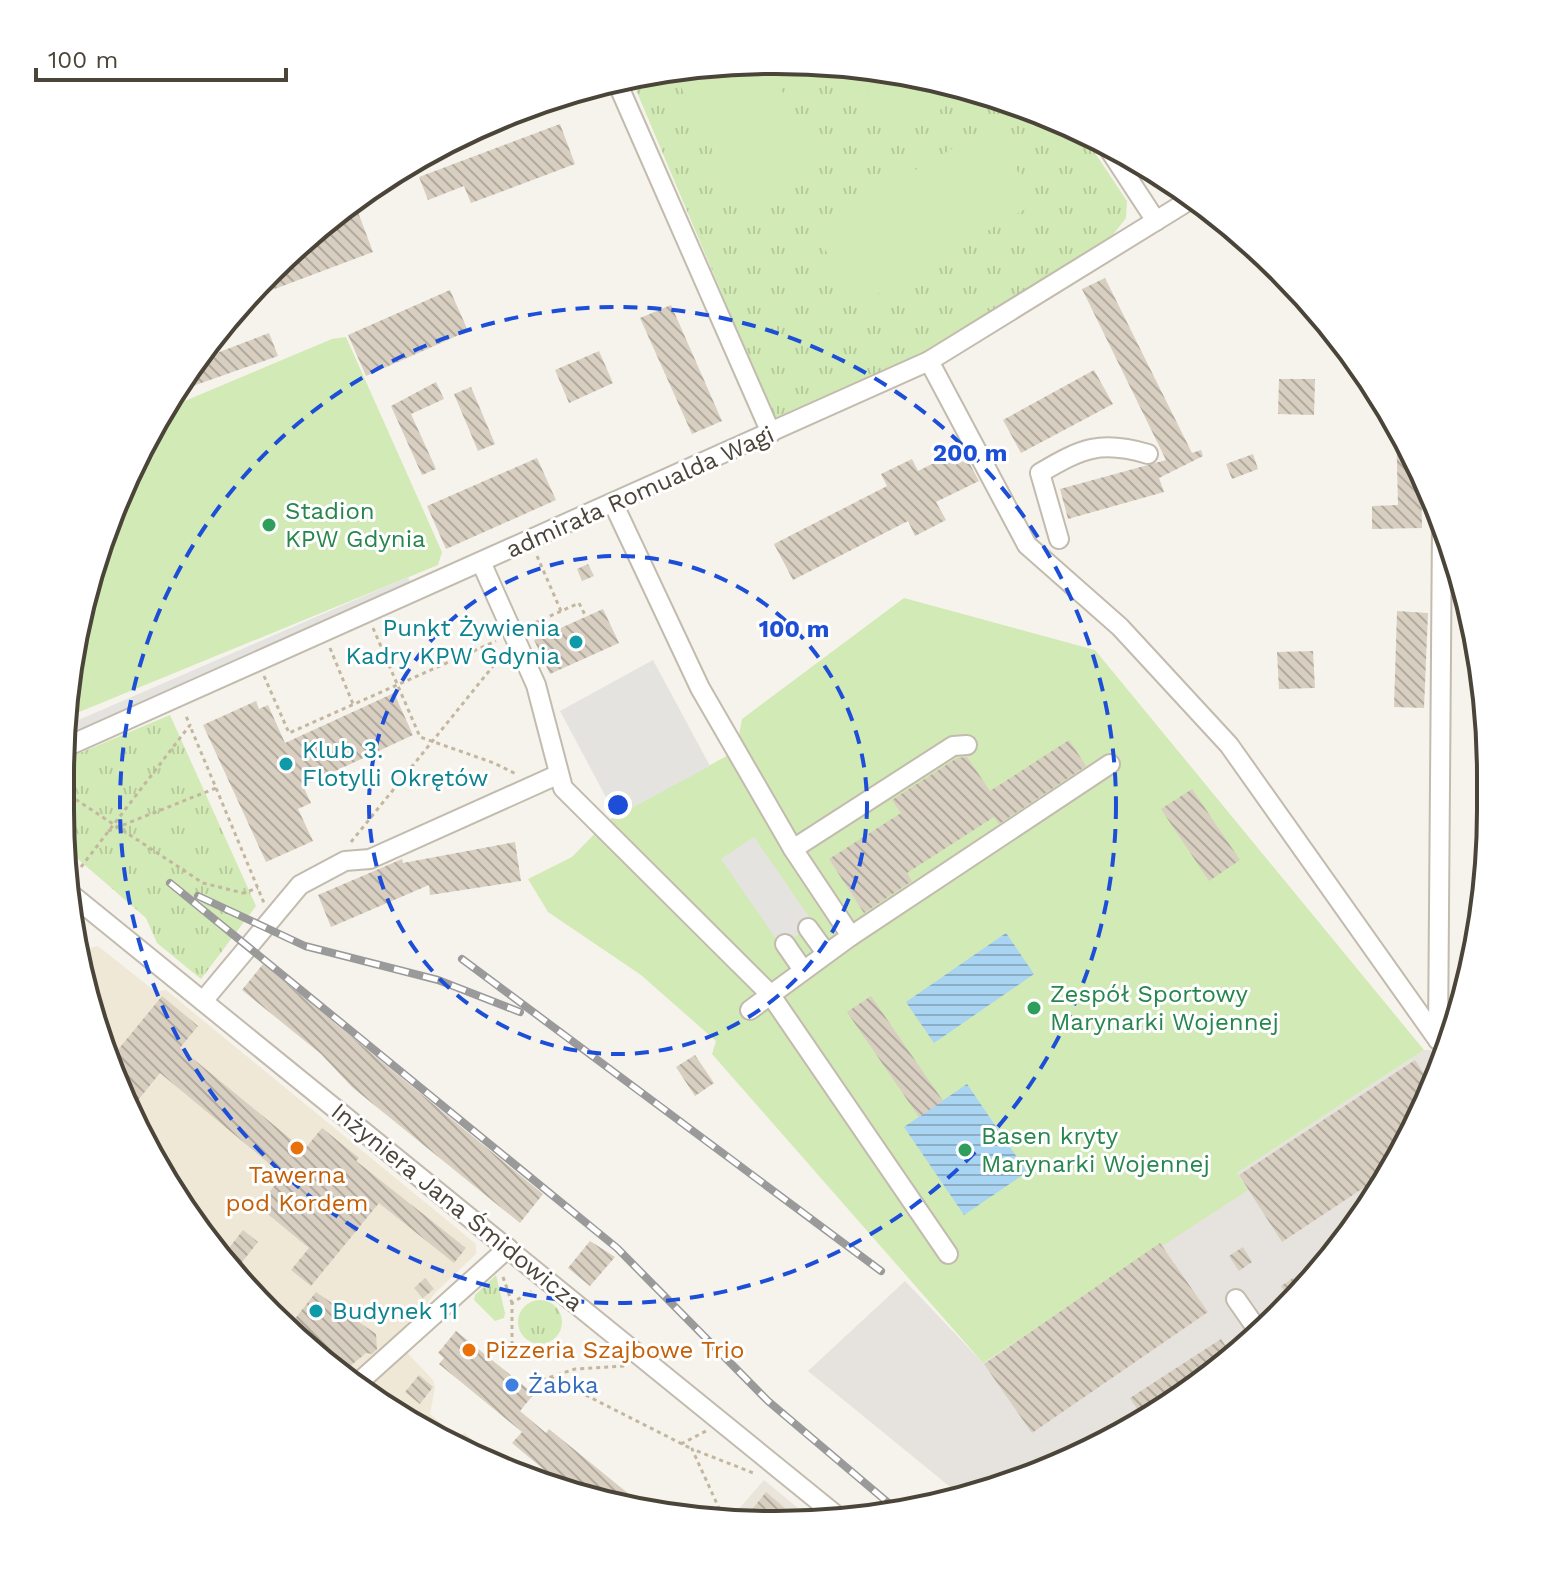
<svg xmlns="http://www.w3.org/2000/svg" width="1551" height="1585" viewBox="0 0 1551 1585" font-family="'Work Sans',sans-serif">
<defs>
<pattern id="grass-tufts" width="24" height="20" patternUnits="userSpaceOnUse" patternTransform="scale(2)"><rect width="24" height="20" fill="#d2eab5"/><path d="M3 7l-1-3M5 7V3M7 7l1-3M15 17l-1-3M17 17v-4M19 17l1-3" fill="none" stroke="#b6ca9c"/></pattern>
<pattern id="water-rules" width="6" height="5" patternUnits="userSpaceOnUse" patternTransform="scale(2)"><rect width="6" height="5" fill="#a9d4f2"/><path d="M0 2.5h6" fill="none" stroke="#8caec5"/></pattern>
<pattern id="building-back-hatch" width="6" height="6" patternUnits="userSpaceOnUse" patternTransform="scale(2)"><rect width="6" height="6" fill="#d8cfc1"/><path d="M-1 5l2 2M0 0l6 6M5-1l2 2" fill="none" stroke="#b1aa9e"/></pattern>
</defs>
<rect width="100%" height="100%" fill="#f6f3ec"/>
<!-- residential -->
<path fill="#eae5da" d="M764 1480 816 1523 729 1520Z"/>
<!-- industrial -->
<path fill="#e6e2dd" d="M1424 1050H1448L1395 1167 1314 1281 1211 1377 1092 1451 965 1499 808 1371 905 1281 983 1363 1247 1189 1237 1173Z"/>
<!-- education -->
<path fill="#efe8d6" d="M73 926 79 932 77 938 90 948 98 946 156 992 166 990 476 1244V1254L437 1291 396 1341 433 1380 435 1388 430 1414 456 1436 465 1433 505 1469 417 1429 270 1316 181 1207 115 1084 74 950Z"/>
<!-- grass -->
<g fill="url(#grass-tufts)">
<path d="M729 62 869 66 1006 98 1081 132 1127 201 1126 218 1112 236 903 366 776 422 631 78Z"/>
<path d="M170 715 256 906 201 979 157 943 146 918 79 860 71 847 68 758Z"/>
<path d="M496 1275 505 1313 504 1318 495 1321 474 1300 475 1295Z"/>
<circle cx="540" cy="1322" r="22"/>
</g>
<!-- garden -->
<g fill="#d2eab5">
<path d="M729 62 768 63 819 165 740 205 673 71Z"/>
<path d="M853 66H869L970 93 893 136Z"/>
<path d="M992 126 1036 203 857 306 813 228Z"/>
<path d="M346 337 442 552 438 565 67 717 66 682 98 545 161 411 332 339Z"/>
<path d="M904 598 1095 650 1424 1050 1237 1173 1248 1190 983 1363 712 1054 716 1041 641 975 548 912 528 879 572 857 607 821 745 746 739 735 742 719Z"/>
</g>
<!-- parking -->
<g fill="#e5e3e0">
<path d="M408 577 412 587 68 736 67 725Z"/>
<path d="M653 660 710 766 616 816 560 711Z"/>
<path d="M754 837 814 924 781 946 721 859Z"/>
</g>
<!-- water -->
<g fill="url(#water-rules)">
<path d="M1006 933 1034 974 934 1043 906 1002Z"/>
<path d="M967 1084 1027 1172 964 1215 904 1127Z"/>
</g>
<!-- building -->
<g fill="url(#building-back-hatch)">
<path d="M560 124 575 164 471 203 464 186 428 200 419 177Z"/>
<path d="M356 207 373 252 240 302 331 216Z"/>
<path d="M1105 278 1192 453 1201 450 1203 456 1159 478 1164 492 1068 519 1060 489 1166 460 1082 289Z"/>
<path d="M450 290 468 331 366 376 348 335Z"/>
<path d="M671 305 722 421 692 434 640 318Z"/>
<path d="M269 333 278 356 173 393 196 361Z"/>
<path d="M599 351 613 383 569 403 555 370Z"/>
<path d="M1094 370 1113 404 1021 453 1003 420Z"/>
<path d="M1279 379H1315L1314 415 1278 414Z"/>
<path d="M436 382 444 399 411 414 436 469 422 475 391 406Z"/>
<path d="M471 387 495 444 478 451 454 394Z"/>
<path d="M1396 425 1421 469 1422 528 1372 529V506L1398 505Z"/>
<path d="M1253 454 1258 469 1232 479 1226 464Z"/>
<path d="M950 455 955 465 967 459 979 481 936 502 946 520 915 536 908 521 793 580 774 544 887 486 881 474 912 459 918 471Z"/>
<path d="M537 458 556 500 446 549 427 506Z"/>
<path d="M588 564 594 576 582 581 577 569Z"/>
<path d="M603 609 619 643 550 674 534 640Z"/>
<path d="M1397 611 1428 613 1424 708 1394 707Z"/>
<path d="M1313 651 1315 688 1279 689 1277 652Z"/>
<path d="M394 693 413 735 303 786 311 803 298 809 313 841 266 862 203 725 256 701 259 709 268 705 285 743Z"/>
<path d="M1069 740 1086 766 999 824 994 817 907 873 912 881 864 913 829 859 901 813 892 800 957 758 967 757 990 791Z"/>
<path d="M1192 789 1240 860 1209 881 1161 809Z"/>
<path d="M515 842 521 881 430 895 429 885 331 927 318 895 402 859 403 863Z"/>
<path d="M263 964 543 1194 520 1223 352 1087 321 1054 242 990Z"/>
<path d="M162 996 198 1026 180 1048 304 1150 322 1128 359 1158 356 1161 466 1248 454 1263 379 1203 311 1286 291 1270 309 1248 258 1206 283 1175 160 1073 135 1104 115 1084 108 1062Z"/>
<path d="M871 996 943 1101 919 1117 847 1012Z"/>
<path d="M695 1055 714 1083 695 1096 676 1067Z"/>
<path d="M1415 1060 1432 1086 1395 1167 1282 1242 1239 1175Z"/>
<path d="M243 1230 258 1242 234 1272 222 1257Z"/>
<path d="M590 1241 615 1257 590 1286 568 1268Z"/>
<path d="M1160 1243 1208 1312 1032 1433 984 1364Z"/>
<path d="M1243 1247 1252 1262 1239 1271 1229 1256Z"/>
<path d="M1307 1269 1314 1280 1292 1302 1281 1286Z"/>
<path d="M425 1278 434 1289 423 1298 414 1288Z"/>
<path d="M316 1292 376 1334 377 1349 372 1354 366 1353 343 1372 287 1329Z"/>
<path d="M456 1331 534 1394 520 1411 546 1433 549 1429 651 1512 573 1494 512 1443 522 1432 439 1364 444 1358 438 1353Z"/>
<path d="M1221 1339 1232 1356 1224 1361 1225 1364 1211 1377 1144 1419 1130 1398Z"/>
<path d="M419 1375 433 1387 420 1404 405 1392Z"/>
<path d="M766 1492 787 1510 777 1522 743 1521Z"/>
</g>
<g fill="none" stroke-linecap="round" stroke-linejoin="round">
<!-- minor casing -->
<g stroke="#c2bbae" stroke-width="22">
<g id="minor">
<path d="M616 80 771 433"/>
<path d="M1105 143 1156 221"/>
<path d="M929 361 1027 545 1120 627 1229 745 1438 1040"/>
<path d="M614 505 700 688 793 849 851 936"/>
<path d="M1059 539 1040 473C1082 448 1101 440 1148 454"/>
<path d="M481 562 536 685 563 788 770 994 948 1254"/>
<path d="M68 746 929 361 1193 198"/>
<path d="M793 849 953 746 967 745"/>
<path d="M72 895 842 1520"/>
<path d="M808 928 826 953"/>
<path d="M785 944 803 970"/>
<path d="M203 1001 300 885 345 861 370 859 557 775"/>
<path d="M750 1010 851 936 1110 764"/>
<path d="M1438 1040 1442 525"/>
<path d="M1236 1299 1259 1332"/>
<path d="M358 1383 508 1248"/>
</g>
</g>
<!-- path -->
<g stroke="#c4b79f" stroke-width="3" stroke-dasharray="4 4" stroke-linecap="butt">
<path d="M537 556 561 611"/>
<path d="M528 626 579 603 585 615"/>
<path d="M373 628 420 737 494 763 518 775"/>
<path d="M330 648 353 704"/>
<path d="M264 676 289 733 496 641"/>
<path d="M216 788 264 903"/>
<path d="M69 795 203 883 243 893 258 888"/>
<path d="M108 831 216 788 190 726"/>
<path d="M351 842 502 655"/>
<path d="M81 867 190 725 185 714"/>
<path d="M503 1277 512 1303"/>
<path d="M512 1345V1303L531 1291"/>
<path d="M550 1377 692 1449"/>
<path d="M542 1380 575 1369 625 1366"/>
<path d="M681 1444 706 1431"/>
<path d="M723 1517 692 1449 756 1474"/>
</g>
<!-- minor -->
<use href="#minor" stroke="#fff" stroke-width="18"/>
<!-- rail casing -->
<g stroke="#9a9a9a" stroke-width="8">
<g id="rail">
<path d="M170 883 617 1248 768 1401 898 1511"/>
<path d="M198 896 305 946 438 980 520 1012"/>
<path d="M462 959 881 1271"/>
</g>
</g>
<!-- rail -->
<use href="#rail" stroke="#fff" stroke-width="5" stroke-dasharray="15" stroke-linecap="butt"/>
</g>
<!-- distance rings -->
<g fill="none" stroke="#1d4ed8" stroke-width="4" stroke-dasharray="14 10">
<circle cx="618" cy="805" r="249"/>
<circle cx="618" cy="805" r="498"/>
</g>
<!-- markers -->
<g fill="#2e9e5b" stroke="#fff" stroke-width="3">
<circle cx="269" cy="525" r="8"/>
<circle cx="1034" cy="1008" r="8"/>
<circle cx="965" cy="1150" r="8"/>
</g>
<g fill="#0f9aa8" stroke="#fff" stroke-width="3">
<circle cx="576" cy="642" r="8"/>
<circle cx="286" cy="764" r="8"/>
<circle cx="316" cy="1311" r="8"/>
</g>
<g fill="#e8710a" stroke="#fff" stroke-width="3">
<circle cx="297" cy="1148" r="8"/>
<circle cx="469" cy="1350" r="8"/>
</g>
<circle fill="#3f7fe0" stroke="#fff" stroke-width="3" cx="512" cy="1385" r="8"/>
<g text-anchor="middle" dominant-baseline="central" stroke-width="6" stroke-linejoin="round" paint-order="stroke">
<!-- street labels -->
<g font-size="24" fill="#4b4439" stroke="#fff">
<text transform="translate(640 492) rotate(-24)">admirała Romualda Wagi</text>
<text transform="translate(457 1207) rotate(39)">Inżyniera Jana Śmidowicza</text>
</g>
<!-- leisure labels -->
<g font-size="24" fill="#27864d" stroke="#fff" text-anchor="start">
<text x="285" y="511">Stadion<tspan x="285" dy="28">KPW Gdynia</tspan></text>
<text x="1050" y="994">Zespół Sportowy<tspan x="1050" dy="28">Marynarki Wojennej</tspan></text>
<text x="981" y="1136">Basen kryty<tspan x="981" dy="28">Marynarki Wojennej</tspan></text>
</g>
<!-- culture labels -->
<g font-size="24" fill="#0d838f" stroke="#fff" text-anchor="start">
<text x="560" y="628" text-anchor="end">Punkt Żywienia<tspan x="560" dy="28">Kadry KPW Gdynia</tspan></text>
<text x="302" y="750">Klub 3.<tspan x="302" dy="28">Flotylli Okrętów</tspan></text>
<text x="332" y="1311">Budynek 11</text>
</g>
<!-- food labels -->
<g font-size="24" fill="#c56008" stroke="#fff">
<text x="297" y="1175">Tawerna<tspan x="297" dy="28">pod Kordem</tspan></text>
<text x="485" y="1350" text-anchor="start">Pizzeria Szajbowe Trio</text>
</g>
<!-- shop labels -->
<g font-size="24" fill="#366cbe" stroke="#fff" text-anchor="start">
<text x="528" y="1385">Żabka</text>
</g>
</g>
<!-- crop -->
<path d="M0 0H1551V1585H0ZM775 74H776A701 701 0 0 1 1477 775V810A701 701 0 0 1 776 1511H775A701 701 0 0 1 74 810V775A701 701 0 0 1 775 74Z" fill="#fff" fill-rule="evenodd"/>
<path fill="none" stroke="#4b4439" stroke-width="4" d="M775 74H776A701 701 0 0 1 1477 775V810A701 701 0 0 1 776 1511H775A701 701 0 0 1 74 810V775A701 701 0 0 1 775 74Z"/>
<circle cx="618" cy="805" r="12" fill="#1d4ed8" stroke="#fff" stroke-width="4"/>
<g font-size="24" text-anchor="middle" font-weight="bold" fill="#1d4ed8" stroke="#fff" stroke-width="6" stroke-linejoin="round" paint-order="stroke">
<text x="970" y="461">200 m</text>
<text x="794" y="637">100 m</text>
</g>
<!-- scale -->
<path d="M36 68v12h250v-12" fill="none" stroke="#4b4439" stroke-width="4"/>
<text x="48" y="68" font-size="24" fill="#4b4439" stroke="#ffffff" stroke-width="6" paint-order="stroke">100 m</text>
</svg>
